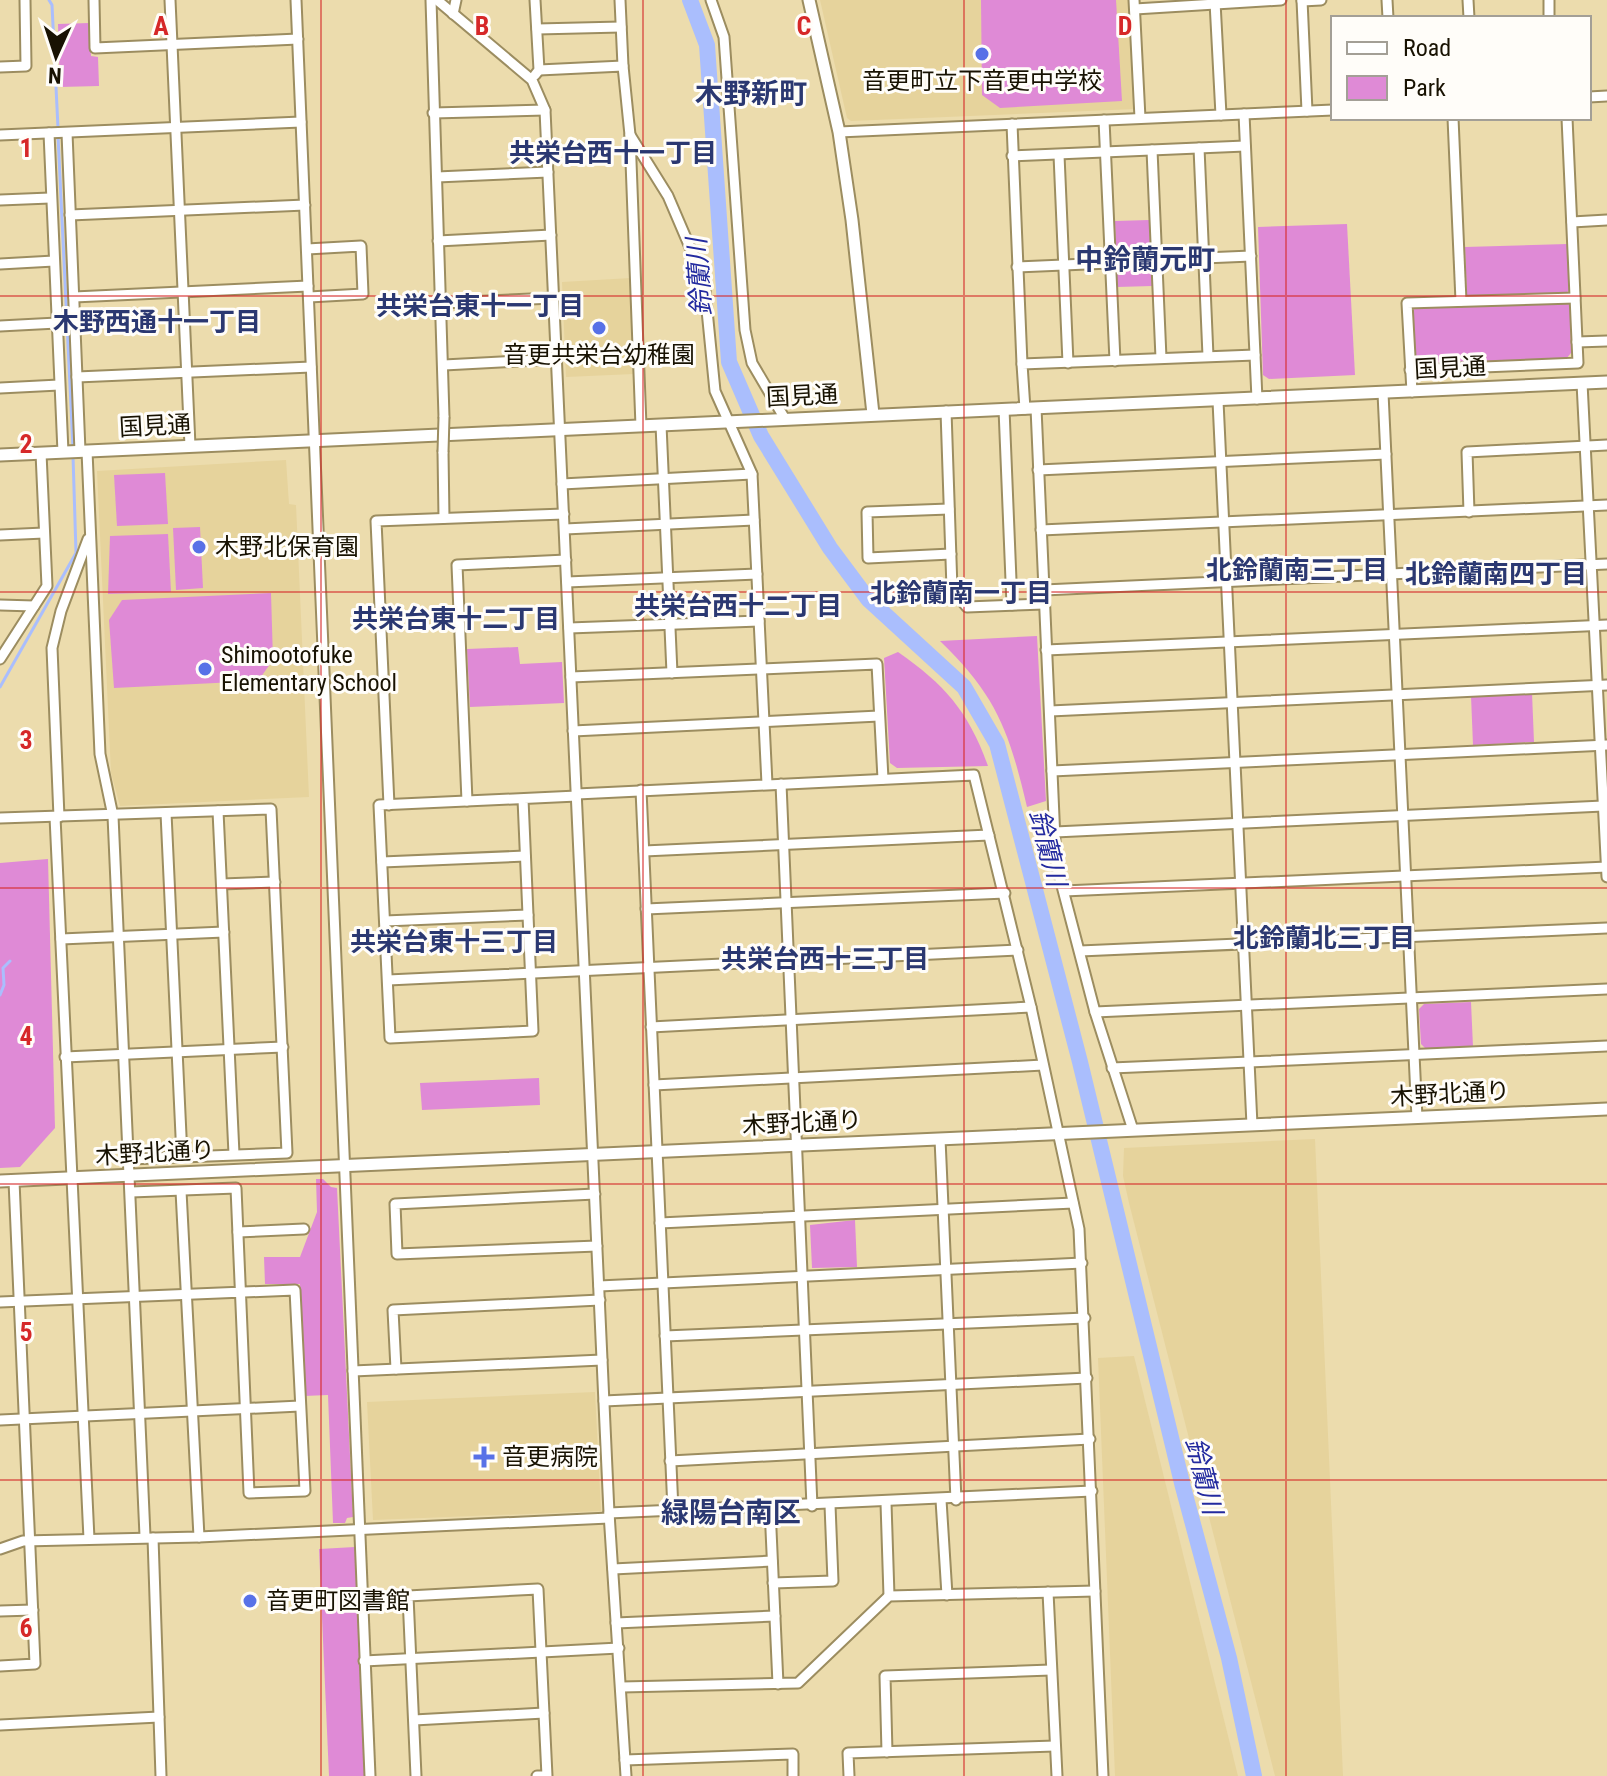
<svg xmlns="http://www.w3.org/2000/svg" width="1607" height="1776" viewBox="0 0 1607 1776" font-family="'Roboto Condensed','Noto Sans JP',sans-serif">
<rect width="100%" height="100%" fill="#ecdcad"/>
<!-- built -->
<g fill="#e6d39c">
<path d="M820 0H1130L1135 109 851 121 847 118Z"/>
<path d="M631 278 634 374 566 377 562 282Z"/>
<path d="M286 460 289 504 296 505 309 797 120 806 111 773 97 471Z"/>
<path d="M1315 1139 1343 1776H1275L1129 1203 1123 1176 1124 1148Z"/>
<path d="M1134 1356 1238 1776H1115L1098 1358Z"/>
<path d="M595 1392 601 1511 373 1520 367 1402Z"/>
</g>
<!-- green -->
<g fill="#df8ad6">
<path d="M981 0H1116L1122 101 1000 108 982 95Z"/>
<path d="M89 23 91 56 98 57 99 86 60 87 58 24Z"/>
<path d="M1149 220 1152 286 1117 287 1115 221Z"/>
<path d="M1347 224 1355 375 1269 379 1263 375 1258 227Z"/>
<path d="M1567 244 1569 290 1565 295H1467L1465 247Z"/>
<path d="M1564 302 1570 305 1571 353 1566 359 1420 365 1415 361 1412 312 1415 307Z"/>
<path d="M165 473 168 524 117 526 114 475Z"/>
<path d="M200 527 203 588 176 590 173 528Z"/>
<path d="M168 534 171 592 108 594 110 536Z"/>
<path d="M271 593 273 660 258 681 114 688 109 620 122 600Z"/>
<path d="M1037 636 1046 801 1027 807C1009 731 997 696 940 641Z"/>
<path d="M518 647 520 664 562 662 564 703 470 707 467 649Z"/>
<path d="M898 652C945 685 968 711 988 766L897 768 890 763 884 658Z"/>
<path d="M1532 693 1534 742 1473 745 1471 696Z"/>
<path d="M48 859 55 1128 20 1167 0 1168V863Z"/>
<path d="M1471 1002 1473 1047 1426 1049 1421 1044 1419 1009 1424 1004Z"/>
<path d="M539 1078 540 1105 422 1110 420 1083Z"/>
<path d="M316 1179H323L331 1187 337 1188 353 1517 347 1518 345 1523H333L328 1395 304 1396 300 1284H265L264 1257H300L317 1212Z"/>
<path d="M855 1220 857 1267 812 1268 810 1225Z"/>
<path d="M355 1547 365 1776H329L319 1549Z"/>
</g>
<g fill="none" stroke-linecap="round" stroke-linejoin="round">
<!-- stream -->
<g stroke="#aabefd" stroke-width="3">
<path d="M49 0 52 5 58 128"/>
<path d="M58 136 73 448"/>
<path d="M0 687 76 553 73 456"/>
<path d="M0 995 4 985 3 968 10 961"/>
</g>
<!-- river -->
<path stroke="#aabefd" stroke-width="16" d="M690 0 707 45 729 362 761 436 830 548 868 599 964 687 997 744 1080 1062 1183 1487 1229 1658 1254 1776"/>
<!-- minor casing -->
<g stroke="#9c8d60" stroke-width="13">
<g id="minor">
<path d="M94 0 95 48 298 39"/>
<path d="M170 0 190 446"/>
<path d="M296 0 370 1776"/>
<path d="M431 0 444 417"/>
<path d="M437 0 532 80 545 110 609 1513 626 1776"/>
<path d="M620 0 623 66"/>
<path d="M711 0 724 37 745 330 752 363 785 419"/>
<path d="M1134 0 1140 118"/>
<path d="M1302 0 1307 111"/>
<path d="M1387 0 1388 18"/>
<path d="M1468 0 1469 18"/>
<path d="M1549 0V18"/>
<path d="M1302 1 1321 0"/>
<path d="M1215 2 1221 115"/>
<path d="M1135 9 1281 0"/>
<path d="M453 14 456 0"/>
<path d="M537 29 621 27"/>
<path d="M0 67 26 66 25 0"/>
<path d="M539 70 623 66 630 135 641 426"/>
<path d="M535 75 539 70 535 0"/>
<path d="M1589 97 1607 96"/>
<path d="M433 113 545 110"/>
<path d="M1244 114 1257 399"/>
<path d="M1453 118 1461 301"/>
<path d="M1104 120 1115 361"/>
<path d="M1012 124 1022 364"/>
<path d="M839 132 1333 110"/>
<path d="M49 133 63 452"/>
<path d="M67 133 80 451"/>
<path d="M0 135 301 122"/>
<path d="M630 135 668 196 704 280 715 391 752 474 767 784"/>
<path d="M1199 148 1208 356"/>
<path d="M1152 150 1161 358"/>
<path d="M1059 155 1068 363"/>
<path d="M1012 156 1245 146"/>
<path d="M437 177 548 172"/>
<path d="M0 200 50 198"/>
<path d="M70 215 305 205"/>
<path d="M1572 222 1607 220"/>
<path d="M438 241 551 235"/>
<path d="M307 249 361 246 363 294 309 297"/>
<path d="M1157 260 1251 256"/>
<path d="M0 264 54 261"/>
<path d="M1017 267 1110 263"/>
<path d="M74 297 308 286"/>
<path d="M443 303 553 298"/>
<path d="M0 326 57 323"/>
<path d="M1577 342 1607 341"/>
<path d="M444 365 557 359"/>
<path d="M1410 370 1578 363 1567 118"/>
<path d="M77 377 311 367"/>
<path d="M1582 383 1607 877"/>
<path d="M0 388 59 385"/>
<path d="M1412 392 1407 303 1575 298"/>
<path d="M1383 393 1417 1118"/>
<path d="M1218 401 1252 1125"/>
<path d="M1036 408 1056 863 1095 1012 1133 1130"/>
<path d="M1004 409 1012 605"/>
<path d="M1025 409 1022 364 1255 355"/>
<path d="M946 411 952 589 967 607 1044 604"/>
<path d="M661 425 672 673"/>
<path d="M87 451 100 754 113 816 145 1536"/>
<path d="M443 452 444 518"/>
<path d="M1038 470 1386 454"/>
<path d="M562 484 752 474"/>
<path d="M949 509 867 512 868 558 951 554"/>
<path d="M1469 512 1467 452 1607 445"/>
<path d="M565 529 754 520"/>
<path d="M1041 530 1607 505"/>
<path d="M0 535 44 533"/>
<path d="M567 582 757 574"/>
<path d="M1044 590 1607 564"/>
<path d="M0 605 34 606"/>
<path d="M569 628 759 621"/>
<path d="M1046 650 1607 625"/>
<path d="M0 659 47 586 41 453"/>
<path d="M571 677 877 664 883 779"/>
<path d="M1050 711 1607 685"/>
<path d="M573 731 879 716"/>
<path d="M1052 771 1607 745"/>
<path d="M781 784 812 1506"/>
<path d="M641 790 673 1510"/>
<path d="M577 794 974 775 1031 1007 1079 1229 1103 1776"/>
<path d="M523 799 533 1031 390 1038 379 805 577 796"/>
<path d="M467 801 457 565 566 560"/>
<path d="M389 805 376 521 564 514"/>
<path d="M218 811 234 1154"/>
<path d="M166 813 182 1157"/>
<path d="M55 817 89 1539"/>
<path d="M59 817 52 648 61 611 88 539"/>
<path d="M0 818 271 809 287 1153 129 1159"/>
<path d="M1055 832 1603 806"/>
<path d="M644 851 989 835"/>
<path d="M382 862 525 856"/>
<path d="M222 884 275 882"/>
<path d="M1064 891 1607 867"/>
<path d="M646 909 1005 893"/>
<path d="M385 921 528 915"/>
<path d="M61 939 224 932"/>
<path d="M1080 951 1607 928"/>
<path d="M388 980 1018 950"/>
<path d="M1095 1012 1607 989"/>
<path d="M651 1027 1031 1007"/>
<path d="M65 1057 283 1047"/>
<path d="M1112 1068 1607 1046"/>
<path d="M654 1085 1043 1065"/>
<path d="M940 1139 956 1500"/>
<path d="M181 1191 199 1537"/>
<path d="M595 1194 395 1204 397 1254 597 1246"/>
<path d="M660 1223 1073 1203"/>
<path d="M238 1232 304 1229"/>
<path d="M599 1286 1082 1263"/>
<path d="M0 1302 295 1290 305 1491 249 1493 236 1188 131 1192"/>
<path d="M665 1336 1085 1318"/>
<path d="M396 1369 393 1310 600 1300"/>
<path d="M353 1371 602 1360"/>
<path d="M604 1401 1087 1378"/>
<path d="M0 1420 300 1406"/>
<path d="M670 1461 1090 1439"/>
<path d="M941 1500 947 1595"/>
<path d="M886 1503 889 1596"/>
<path d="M770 1508 778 1684"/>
<path d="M609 1513 1092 1491"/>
<path d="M153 1538 161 1776"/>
<path d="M0 1549 23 1541 199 1537 609 1518"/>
<path d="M613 1569 772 1561"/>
<path d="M773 1583 833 1581 830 1505"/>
<path d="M1048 1592 1057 1776"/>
<path d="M0 1611 33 1610"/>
<path d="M616 1623 775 1616"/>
<path d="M364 1661 619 1648"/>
<path d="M0 1666 35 1664 14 1181"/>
<path d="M622 1687 798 1683 889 1596 1095 1591"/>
<path d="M414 1720 544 1713"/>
<path d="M0 1725 159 1717"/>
<path d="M887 1752 885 1676 1051 1670"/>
<path d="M625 1760 793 1754V1776"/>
<path d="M416 1776 408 1596 538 1589 547 1776H537"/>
<path d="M849 1776 848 1753 1055 1746"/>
</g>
</g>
<!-- tertiary casing -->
<g stroke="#9c8d60" stroke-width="15">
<g id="tertiary">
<path d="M809 0 839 132 852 220 873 414"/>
<path d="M0 455 1607 382"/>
<path d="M0 1181 1607 1109"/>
</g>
</g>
<!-- minor -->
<use href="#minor" stroke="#fff" stroke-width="9"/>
<!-- tertiary -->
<use href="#tertiary" stroke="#fff" stroke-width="11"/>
<!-- minor-bridge casing -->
<g stroke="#9c8d60" stroke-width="13" stroke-linecap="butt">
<path id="minor-bridge" d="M443 452 444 417"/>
</g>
<!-- minor-bridge -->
<use href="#minor-bridge" stroke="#fff" stroke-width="9"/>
</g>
<!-- grid -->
<path fill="none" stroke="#d62828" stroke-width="2" stroke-opacity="0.55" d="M321 0V1776M643 0V1776M964 0V1776M1286 0V1776M0 296H1607M0 592H1607M0 888H1607M0 1184H1607M0 1480H1607"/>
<!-- markers -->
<g fill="#5871e7" stroke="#fffdf9" stroke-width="3">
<circle cx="982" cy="54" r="8"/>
<circle cx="599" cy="328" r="8"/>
<circle cx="199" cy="547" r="8"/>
<circle cx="205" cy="669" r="8"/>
<path d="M480 1445h8v8h8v8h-8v8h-8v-8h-8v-8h8z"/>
<circle cx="250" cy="1601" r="8"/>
</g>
<g text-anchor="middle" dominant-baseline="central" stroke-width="6" stroke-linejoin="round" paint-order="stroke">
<!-- poi labels -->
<g font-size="24" fill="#181202" stroke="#fffdf9" text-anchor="start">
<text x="982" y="81" text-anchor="middle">音更町立下音更中学校</text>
<text x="599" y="355" text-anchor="middle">音更共栄台幼稚園</text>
<text x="215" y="547">木野北保育園</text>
<text x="221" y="655">Shimootofuke<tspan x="221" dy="28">Elementary School</tspan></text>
<text x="502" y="1457">音更病院</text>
<text x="266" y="1601">音更町図書館</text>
</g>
<!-- street labels -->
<g font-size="24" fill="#181202" stroke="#fffdf9">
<text transform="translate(1450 368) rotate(-3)">国見通</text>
<text transform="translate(802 396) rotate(-3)">国見通</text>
<text transform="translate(155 426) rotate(-3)">国見通</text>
<text transform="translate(1450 1094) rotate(-3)">木野北通り</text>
<text transform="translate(802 1123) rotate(-3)">木野北通り</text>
<text transform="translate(155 1153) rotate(-3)">木野北通り</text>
</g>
<!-- neighbourhood labels -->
<g font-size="26" font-weight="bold" fill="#2b3871" stroke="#fffdf9">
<text x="613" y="153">共栄台西十一丁目</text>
<text x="480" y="306">共栄台東十一丁目</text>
<text x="157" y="322">木野西通十一丁目</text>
<text x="1297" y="570">北鈴蘭南三丁目</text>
<text x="1496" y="574">北鈴蘭南四丁目</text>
<text x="961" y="593">北鈴蘭南一丁目</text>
<text x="738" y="606">共栄台西十二丁目</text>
<text x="456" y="619">共栄台東十二丁目</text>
<text x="1324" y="938">北鈴蘭北三丁目</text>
<text x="454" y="942">共栄台東十三丁目</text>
<text x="825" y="959">共栄台西十三丁目</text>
</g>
<!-- water labels -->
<g font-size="26" font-style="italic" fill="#232a9f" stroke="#fffdf9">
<text transform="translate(699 277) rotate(-94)">鈴蘭川</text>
<text transform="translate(1048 848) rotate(76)">鈴蘭川</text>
<text transform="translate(1204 1476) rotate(76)">鈴蘭川</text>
</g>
<!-- quarter labels -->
<g font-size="28" font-weight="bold" fill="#2b3871" stroke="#fffdf9">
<text x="751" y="93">木野新町</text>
<text x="1145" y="259">中鈴蘭元町</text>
<text x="731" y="1512">緑陽台南区</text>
</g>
</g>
<g font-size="26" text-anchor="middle" font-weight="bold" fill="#d62828" stroke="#fffdf9" stroke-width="6" stroke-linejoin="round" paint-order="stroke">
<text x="161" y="35">A</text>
<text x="482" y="35">B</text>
<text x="804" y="35">C</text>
<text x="1125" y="35">D</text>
<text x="26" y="157">1</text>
<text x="26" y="453">2</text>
<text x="26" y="749">3</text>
<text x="26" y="1045">4</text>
<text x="26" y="1341">5</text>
<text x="26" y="1637">6</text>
</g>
<!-- legend -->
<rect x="1331" y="16" width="260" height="104" fill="#fffdf9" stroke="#a39f96" stroke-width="2"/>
<rect x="1347" y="42" width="40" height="12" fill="#ffffff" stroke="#a39f96" stroke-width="2"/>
<text x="1403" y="56" font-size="24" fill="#181202">Road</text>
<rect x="1347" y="76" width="40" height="24" fill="#df8ad6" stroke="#a39f96" stroke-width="2"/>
<text x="1403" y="96" font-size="24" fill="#181202">Park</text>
<!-- north arrow -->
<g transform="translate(56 56) rotate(183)" stroke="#fffdf9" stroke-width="6" paint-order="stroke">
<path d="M0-6L14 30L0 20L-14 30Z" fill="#181202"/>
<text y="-12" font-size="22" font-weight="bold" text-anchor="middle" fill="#181202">N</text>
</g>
</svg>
